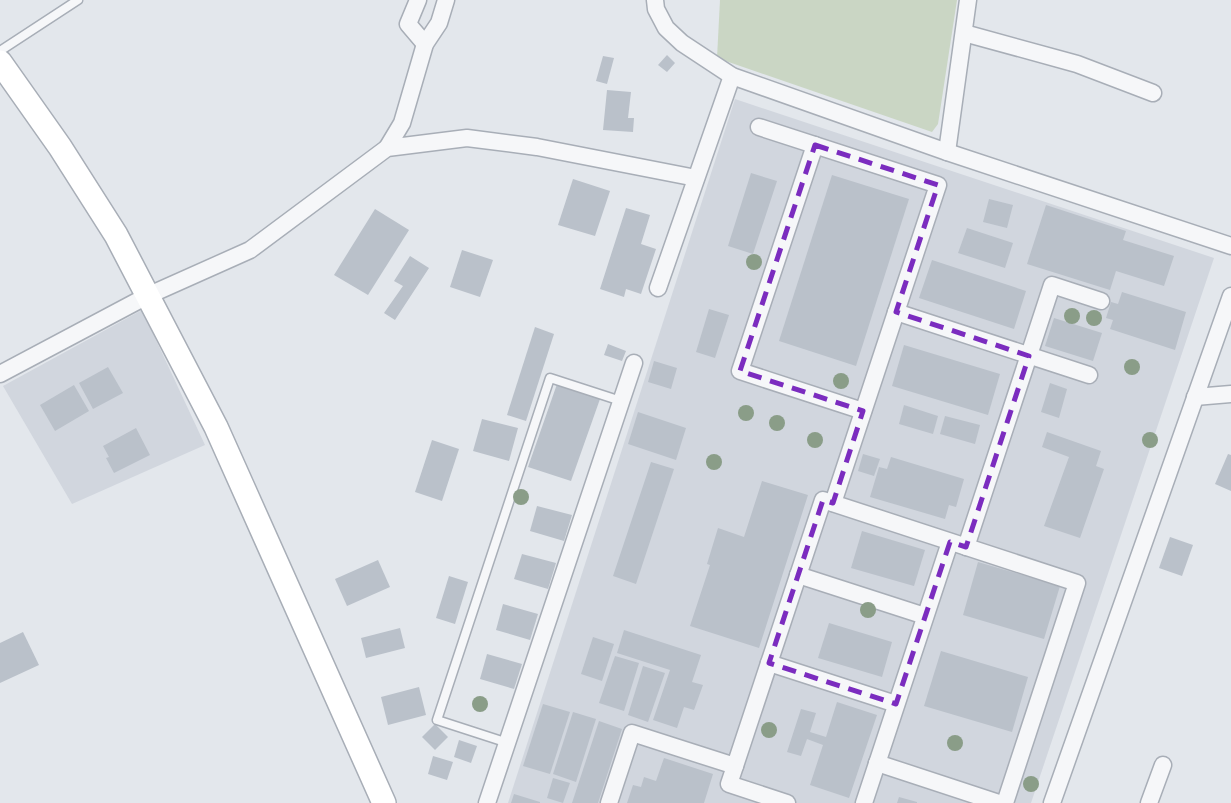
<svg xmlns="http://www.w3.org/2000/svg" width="1231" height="803" viewBox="0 0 1231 803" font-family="'Exo 2',sans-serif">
<rect width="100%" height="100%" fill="#e3e7ec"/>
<!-- built -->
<g fill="#d1d6de">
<path d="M735 99 1214 258 1031 803H508Z"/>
<path d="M142 310 205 445 72 504 3 386Z"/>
</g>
<!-- green -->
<path fill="#cad6c4" d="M720 0H957L938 124 932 132 717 58Z"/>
<!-- building -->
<g fill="#bac1ca">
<path d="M667 55 675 63 667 72 658 65Z"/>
<path d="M603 56 614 58 607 84 596 81Z"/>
<path d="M607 90 631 92 628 118H634L633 132 603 130Z"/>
<path d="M751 173 777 181 753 254 728 246Z"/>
<path d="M832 175 909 199 856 366 779 341Z"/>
<path d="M573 179 610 191 595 236 558 225Z"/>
<path d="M989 199 1013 205 1007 228 983 222Z"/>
<path d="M1046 205 1126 231 1123 240 1174 256 1164 286 1116 271 1110 290 1027 264Z"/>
<path d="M626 208 650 215 641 244 656 249 641 294 626 289 624 297 600 289Z"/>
<path d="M375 209 409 230 368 295 334 275Z"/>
<path d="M967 228 1013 243 1005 268 958 253Z"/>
<path d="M462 250 493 260 480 297 450 287Z"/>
<path d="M410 256 429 268 395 320 384 313 403 286 394 281Z"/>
<path d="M932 260 1026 291 1014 329 919 298Z"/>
<path d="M1122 292 1186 312 1175 350 1110 329 1113 320 1106 318 1111 302 1118 304Z"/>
<path d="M709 309 729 315 715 358 696 352Z"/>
<path d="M1054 318 1102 333 1093 361 1045 346Z"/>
<path d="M535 327 554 334 526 421 507 415Z"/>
<path d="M608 344 626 351 622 361 604 355Z"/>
<path d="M904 345 1000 374 988 415 892 386Z"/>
<path d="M654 361 677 368 671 389 648 382Z"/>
<path d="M108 367 123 393 93 409 79 383Z"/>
<path d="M1050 383 1067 389 1059 418 1041 412Z"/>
<path d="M557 384 600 399 571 481 528 467Z"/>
<path d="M74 385 89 411 55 431 40 405Z"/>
<path d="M904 405 938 416 933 434 899 424Z"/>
<path d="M638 412 686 428 676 460 628 444Z"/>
<path d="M945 416 980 425 975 444 940 434Z"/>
<path d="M482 419 518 428 509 461 473 451Z"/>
<path d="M136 428 150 455 114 473 106 458 109 457 103 446Z"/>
<path d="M1047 432 1101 451 1096 466 1104 469 1080 538 1044 526 1069 457 1042 447Z"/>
<path d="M432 440 459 449 442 501 415 492Z"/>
<path d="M863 454 880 459 874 476 858 471Z"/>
<path d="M1228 454 1231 455V491L1215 484Z"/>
<path d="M891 457 964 479 956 507 949 505 945 519 870 497 879 467 887 469Z"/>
<path d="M651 462 674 469 636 584 613 576Z"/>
<path d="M762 481 808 495 759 648 690 626 710 565 707 564 718 528 744 537Z"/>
<path d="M537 506 572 515 564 541 530 531Z"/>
<path d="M862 531 925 550 914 586 851 568Z"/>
<path d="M1170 537 1193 545 1182 576 1159 568Z"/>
<path d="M522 554 556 563 548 589 514 579Z"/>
<path d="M378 560 390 587 347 606 335 579Z"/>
<path d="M978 562 1060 586 1044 639 963 615Z"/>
<path d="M449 576 468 582 455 624 436 618Z"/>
<path d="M503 604 538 614 530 640 496 630Z"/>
<path d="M829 623 892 642 882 677 818 658Z"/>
<path d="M400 628 405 648 366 658 361 638Z"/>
<path d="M624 630 701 655 692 682 703 685 694 710 684 707 677 728 653 720 670 670 617 653Z"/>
<path d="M23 632 39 665 0 683V643Z"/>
<path d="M593 637 614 644 602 681 581 674Z"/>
<path d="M941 651 1028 677 1012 732 924 706Z"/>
<path d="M487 654 522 664 514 689 480 679Z"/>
<path d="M615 656 639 663 624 711 599 703Z"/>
<path d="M643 666 665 673 648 722 628 715Z"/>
<path d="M419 687 426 715 388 725 381 697Z"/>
<path d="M837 702 877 715 849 798 810 785 823 745 807 739 801 756 787 752 801 709 816 713 810 732 826 737Z"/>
<path d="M543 704 570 712 550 774 523 766Z"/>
<path d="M573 712 596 719 576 782 553 774Z"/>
<path d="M599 721 622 729 598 803H572Z"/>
<path d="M435 724 448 737 435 750 422 737Z"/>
<path d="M459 740 477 746 471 763 454 757Z"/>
<path d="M433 756 453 762 447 780 428 774Z"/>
<path d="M664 758 713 774 704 803H627L633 785 641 787 644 777 656 781Z"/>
<path d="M553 778 570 783 563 803 547 798Z"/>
<path d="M514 794 540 802V803H511Z"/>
<path d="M899 797 917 802V803H897Z"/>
</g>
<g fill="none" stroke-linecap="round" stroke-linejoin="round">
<!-- lane casing -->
<g stroke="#a8aeb7" stroke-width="11">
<g id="lane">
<path d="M0 51 78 0"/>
<path d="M508 743 437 720 550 378 621 401"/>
</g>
</g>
<!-- street casing -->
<g stroke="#a8aeb7" stroke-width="19">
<g id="street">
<path d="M418 0 408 24 425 44"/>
<path d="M655 0 656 9 666 28 682 43 732 76 947 152 1231 246"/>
<path d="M964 33 1077 64 1153 93"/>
<path d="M759 127 938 185 833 503"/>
<path d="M815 145 740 371 863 411"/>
<path d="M387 148 402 123 425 44 439 23 446 0"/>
<path d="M947 152 968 0"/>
<path d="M658 288 732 76"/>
<path d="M896 312 1089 375"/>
<path d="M0 374 147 296 250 250 387 148 467 138 537 147 696 178"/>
<path d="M1195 397 1231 394"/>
<path d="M966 547 1052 285 1101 301"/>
<path d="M798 575 925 616"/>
<path d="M769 663 896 704"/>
<path d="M877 763 999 803"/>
<path d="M735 766 729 784 787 803"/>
<path d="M487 803 634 363"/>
<path d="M609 803 632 733 735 766 823 500 1077 583 1005 803"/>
<path d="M864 803 950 542"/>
<path d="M1052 803 1231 296"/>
<path d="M1149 803 1163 765"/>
</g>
</g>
<!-- secondary casing -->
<g stroke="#a8aeb7" stroke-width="26">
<path id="secondary" d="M0 62 60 147 116 235 216 427 384 803"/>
</g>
<!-- lane -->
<use href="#lane" stroke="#f6f7f9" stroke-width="8"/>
<!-- street -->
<use href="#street" stroke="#f6f7f9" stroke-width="16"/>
<!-- secondary -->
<use href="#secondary" stroke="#fff" stroke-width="23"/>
</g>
<!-- trees -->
<g fill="#8a9d88">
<circle cx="754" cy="262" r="8"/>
<circle cx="1072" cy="316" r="8"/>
<circle cx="1094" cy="318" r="8"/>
<circle cx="1132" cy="367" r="8"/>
<circle cx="841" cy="381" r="8"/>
<circle cx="746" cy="413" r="8"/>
<circle cx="777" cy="423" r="8"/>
<circle cx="815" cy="440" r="8"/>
<circle cx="1150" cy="440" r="8"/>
<circle cx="714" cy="462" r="8"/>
<circle cx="521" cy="497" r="8"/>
<circle cx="868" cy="610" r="8"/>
<circle cx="480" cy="704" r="8"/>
<circle cx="769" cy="730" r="8"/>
<circle cx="955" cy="743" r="8"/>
<circle cx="1031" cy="784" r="8"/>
</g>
<!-- marked area -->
<path fill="none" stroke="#7b2cbf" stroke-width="5" stroke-dasharray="14 9" stroke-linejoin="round" d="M815 145 938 185 896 312 1029 356 966 547 950 542 896 704 769 663 823 500 833 503 863 411 740 371Z"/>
</svg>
